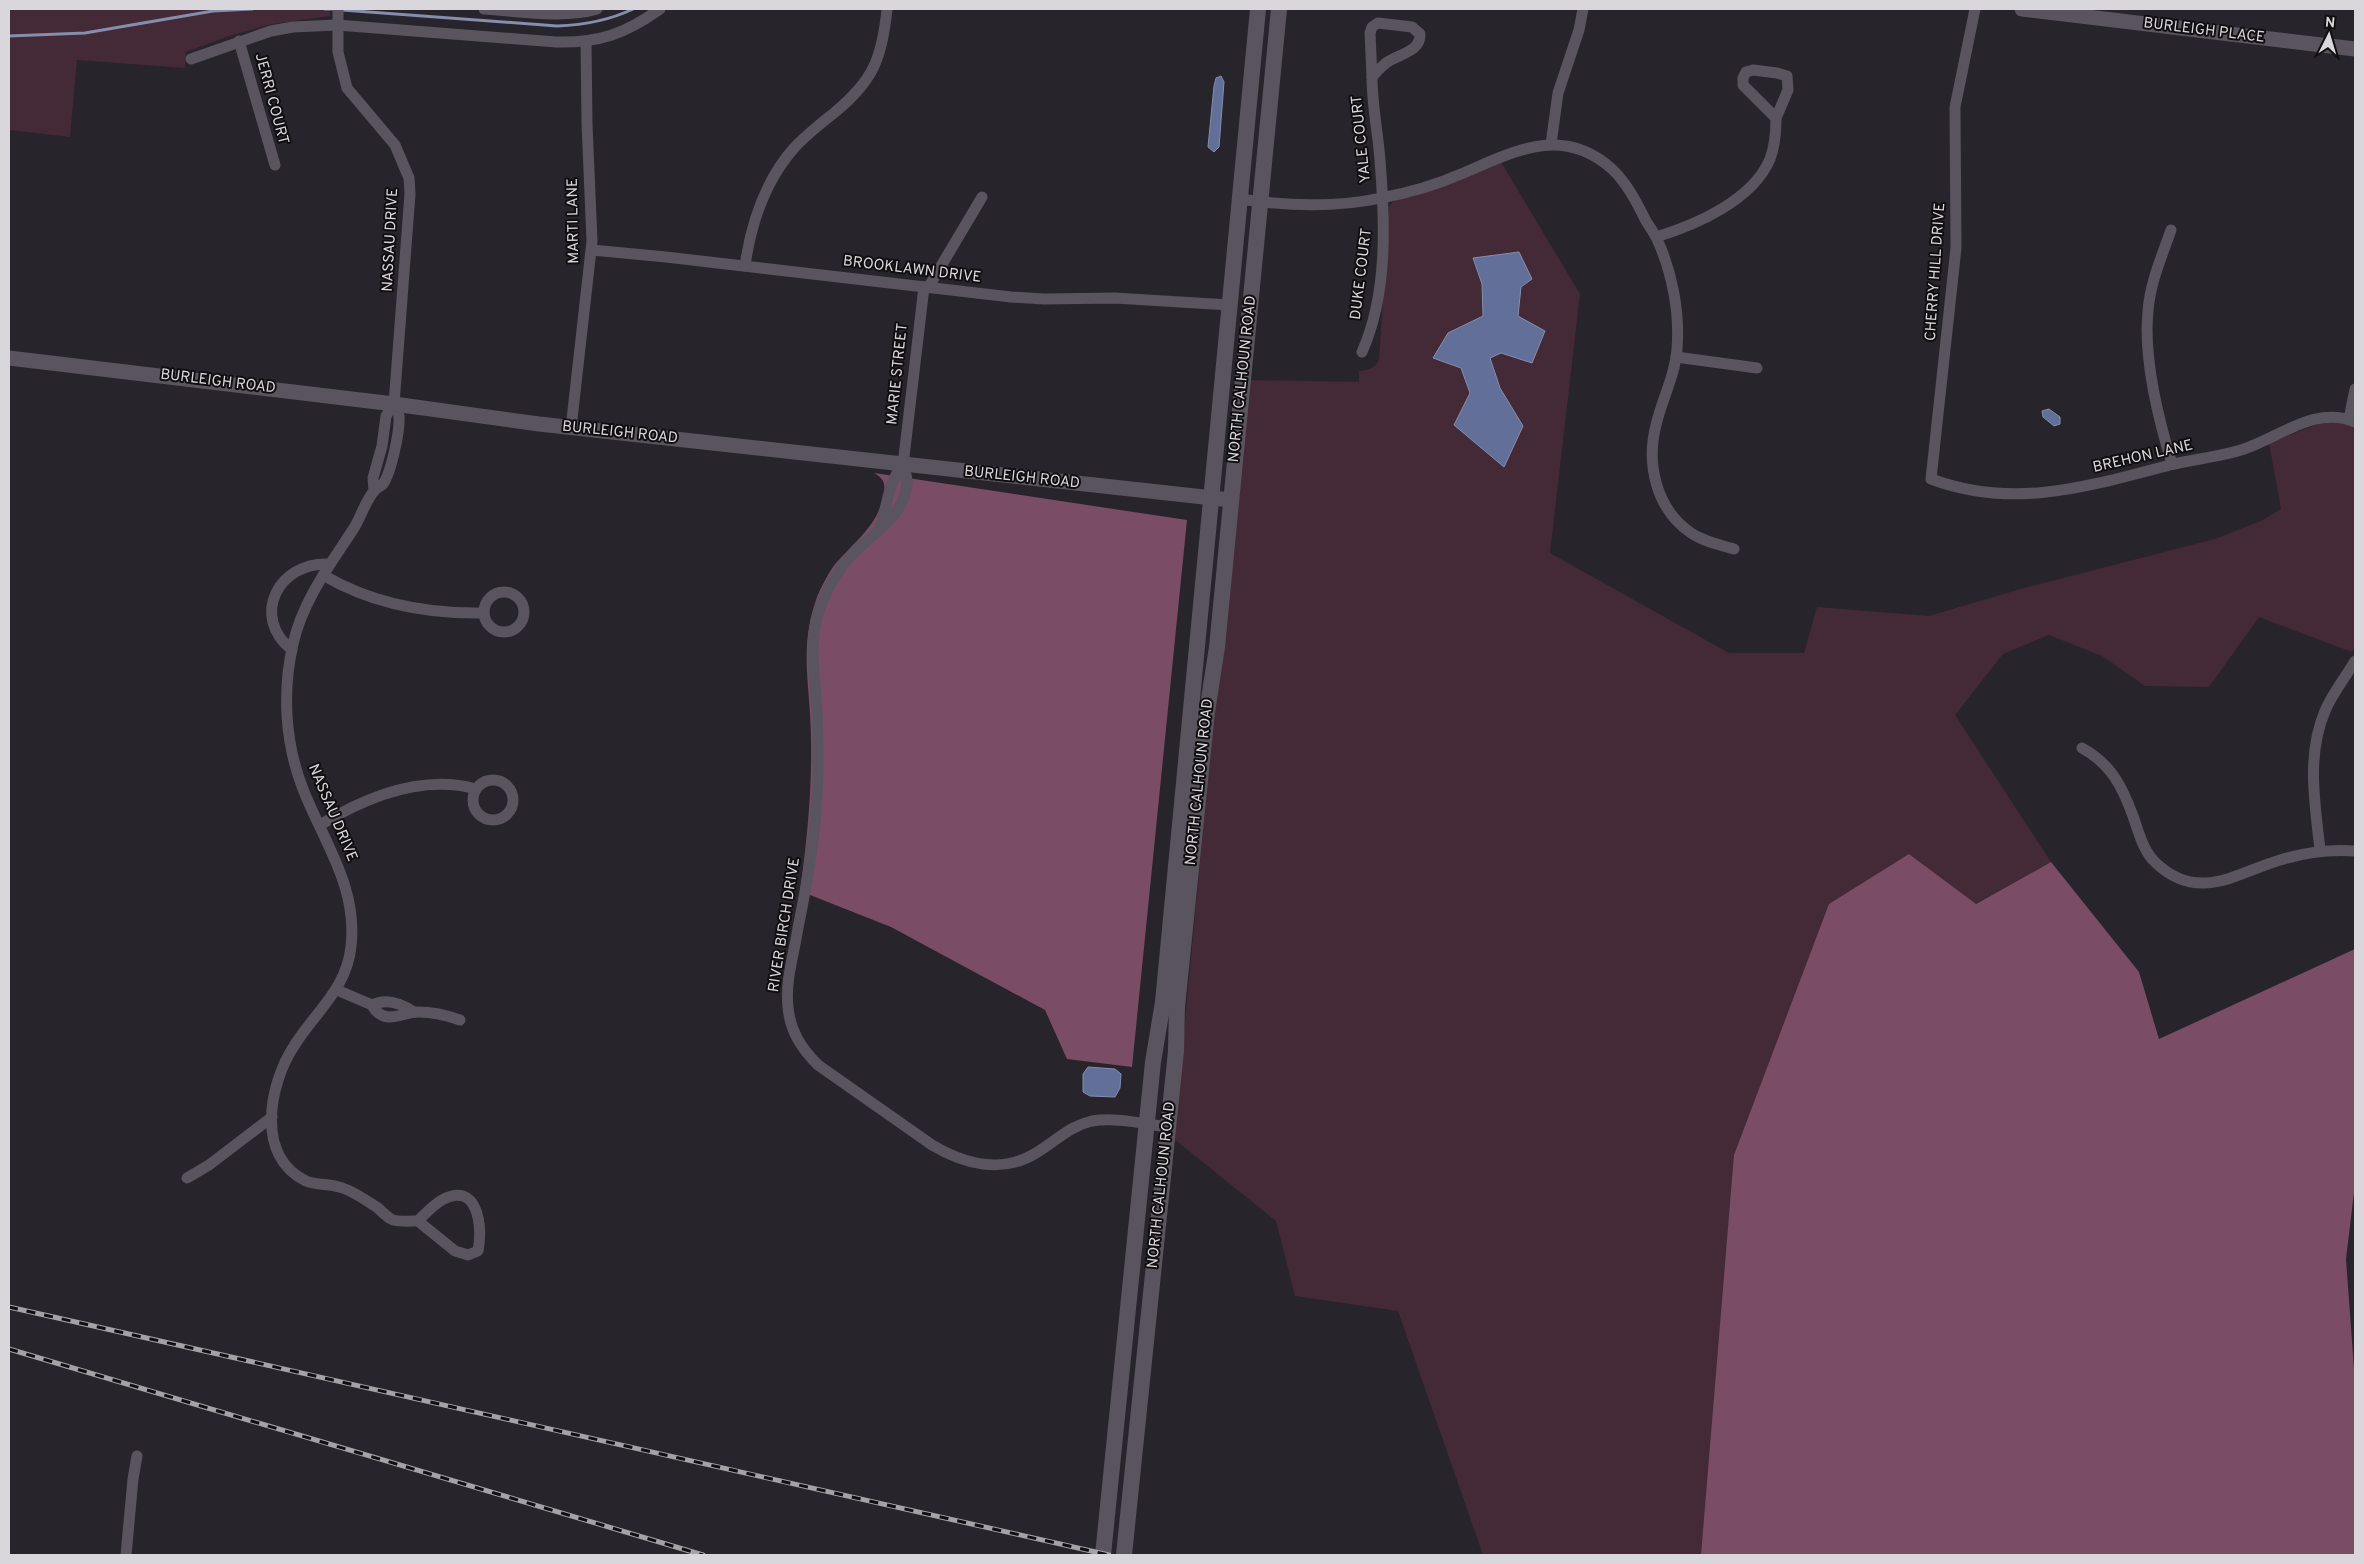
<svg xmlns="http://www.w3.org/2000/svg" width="2364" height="1564" viewBox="0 0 2364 1564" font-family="Overpass,sans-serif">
<rect width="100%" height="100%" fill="#28242c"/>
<!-- green -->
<g fill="#442936">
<path d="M9 9H330V16L272 24 229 36 186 52 185 68 77 60 70 137 9 130Z"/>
<path d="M1501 162 1580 294 1550 553 1729 653H1804L1817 607 1929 616 2024 588 2215 539 2263 520 2281 509 2269 443 2326 421 2355 425V647L2352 652 2259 617 2209 687 2145 686 2102 656 2049 635 2003 654 1955 715 2051 862 1975 904 1909 854 1702 1555H1483L1398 1311 1295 1296 1276 1221 1174 1139 1214 712 1250 380 1359 382V371C1368 371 1377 367 1379 359L1389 206 1395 200Z"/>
</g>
<!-- forest -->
<g fill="#7a4d64">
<path d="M874 473 1187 520 1132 1067 1067 1059 1045 1010 891 927 800 891C807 841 812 791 811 740 811 687 798 650 817 597 821 587 827 576 833 567 851 544 877 528 883 497 886 485 885 479 874 473Z"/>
<path d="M1909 854 1976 904 2051 862 2139 972 2159 1039 2355 949V1184L2346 1259 2355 1383V1555H1701L1734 1155 1829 904Z"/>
</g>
<!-- water -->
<g fill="#616f99" stroke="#858ead">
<path d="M1221 76 1224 82 1219 147 1214 152 1208 147 1214 86 1216 78Z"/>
<path d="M1519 252 1532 279 1521 287 1518 316 1545 331 1532 363 1501 353 1490 358 1500 388 1523 426 1504 467 1454 425 1470 393 1461 368 1433 358 1448 333 1483 316 1482 284 1473 258Z"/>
<path d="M2049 409 2060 417V424L2054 426 2043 417 2042 411Z"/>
<path d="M1088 1067 1115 1069 1121 1074 1120 1088 1115 1097 1090 1096 1083 1092V1074Z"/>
</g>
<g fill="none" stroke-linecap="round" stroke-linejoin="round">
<!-- stream -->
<g stroke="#858ead" stroke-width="3">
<path d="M325 9H335"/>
<path d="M342 10 557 26C584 25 608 21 633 9"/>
<path d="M9 36 85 33 213 11 252 9"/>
</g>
<!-- minor -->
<g stroke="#59545d" stroke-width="11">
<path d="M338 9V52L347 88 395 145 409 178 410 194 394 404 386 416 382 446 373 478 374 491"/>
<path d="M484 9C518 11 564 19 597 9"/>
<path d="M1975 9 1955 107 1956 248 1931 479C2014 510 2089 486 2170 465 2194 459 2220 457 2244 449 2280 437 2316 405 2355 422"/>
<path d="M1378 23 1412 27 1420 34C1421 52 1398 54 1386 63 1381 67 1376 72 1372 77L1370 33 1372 27Z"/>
<path d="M239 41 275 165"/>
<path d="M191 59 271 31 293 27 337 25 556 42C599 43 625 34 660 9"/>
<path d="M1753 70 1777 73 1787 76 1788 90 1776 118 1743 85V78L1746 72Z"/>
<path d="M1551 144 1558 93 1579 30 1583 9"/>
<path d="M1240 199C1287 206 1335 208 1381 198 1408 193 1436 185 1461 174 1513 152 1562 124 1612 169 1627 183 1637 203 1646 221 1650 227 1654 233 1657 239 1672 272 1680 312 1677 349 1675 376 1662 399 1656 425 1646 464 1656 509 1691 533 1703 541 1719 545 1734 549"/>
<path d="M2171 230C2162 256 2150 283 2148 311 2143 359 2158 418 2172 464"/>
<path d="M1656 237C1696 225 1753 200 1770 159 1775 146 1776 132 1776 118"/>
<path d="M592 250 666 257 1011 297 1044 299 1115 298 1229 305"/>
<path d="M745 266C751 223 765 181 794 148 806 135 820 124 834 113 873 81 882 59 887 9"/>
<path d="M924 287 903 465C904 470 908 478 907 483 904 519 870 534 849 558 835 573 826 592 819 610 808 643 815 677 817 711 818 739 819 767 817 794 815 840 807 884 798 928 794 954 785 981 788 1007 790 1031 801 1048 818 1065L932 1145C964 1164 1002 1174 1036 1153 1055 1142 1069 1126 1092 1121 1116 1117 1144 1124 1168 1127"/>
<path d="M928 288 982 197"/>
<path d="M1362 352C1388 294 1385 222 1380 160 1378 133 1372 105 1372 77"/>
<path d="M1676 357 1757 368"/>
<path d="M394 404C396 409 399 412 399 417 400 431 391 473 383 484 381 486 377 487 375 490 366 499 361 517 354 528 330 565 303 600 293 644 282 692 285 743 303 789 323 841 358 887 351 946 347 989 315 1012 294 1046 269 1084 255 1157 306 1181 316 1185 329 1184 339 1187 352 1190 367 1201 378 1208 382 1212 388 1218 393 1220 400 1222 411 1221 418 1221 425 1214 433 1205 442 1200 478 1180 483 1227 478 1251L468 1255 455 1251 418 1221"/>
<path d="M2349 419 2355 389"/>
<path d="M571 428 592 241 587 124 586 42"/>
<path d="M879 529C888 507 887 483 903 465"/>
<path d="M323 575C372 604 428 614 484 613"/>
<circle cx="504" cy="612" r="20"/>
<path d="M292 650C250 617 278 561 330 564"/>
<path d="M2082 748C2111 764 2122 786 2133 816 2139 833 2143 851 2156 863 2198 903 2237 873 2280 860 2306 852 2329 849 2355 851"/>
<circle cx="493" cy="800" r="20"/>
<path d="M320 825C366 797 422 774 476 789"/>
<path d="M2320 850C2315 803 2306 756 2325 711 2332 694 2345 678 2355 661"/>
<path d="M337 990 372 1005C386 998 402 1004 414 1012"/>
<path d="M372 1005C384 1027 402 1012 418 1012 433 1012 446 1015 460 1020"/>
<path d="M187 1178 209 1165 272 1117"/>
<path d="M126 1555 133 1479 137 1456"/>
</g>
<!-- tertiary -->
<g stroke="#59545d" stroke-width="15">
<path d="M2022 9 2355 49"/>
<path d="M9 358 394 404 539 424 1231 500"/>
</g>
<!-- secondary -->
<g stroke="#59545d" stroke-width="16">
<path d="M1103 1555 1153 1062 1163 1002 1258 9"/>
<path d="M1124 1555 1176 1051 1177 1007 1207 712 1217 647 1279 9"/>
</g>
<!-- rail casing -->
<g stroke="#a4a1a7" stroke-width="5">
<g id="rail">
<path d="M9 1307 1109 1555"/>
<path d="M9 1349 703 1555"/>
</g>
</g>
<!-- rail -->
<use href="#rail" stroke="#100e11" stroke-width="3" stroke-dasharray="9" stroke-linecap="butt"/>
</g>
<g text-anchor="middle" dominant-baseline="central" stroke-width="4" stroke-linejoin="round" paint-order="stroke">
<!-- street labels -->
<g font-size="15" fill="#dad7dc" stroke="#100e11">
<text transform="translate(2204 31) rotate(7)">BURLEIGH PLACE</text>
<text transform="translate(271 99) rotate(75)">JERRI COURT</text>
<text transform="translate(1362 139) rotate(-96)">YALE COURT</text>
<text transform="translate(574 221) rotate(-91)">MARTI LANE</text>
<text transform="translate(391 240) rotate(-87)">NASSAU DRIVE</text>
<text transform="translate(912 270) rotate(7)">BROOKLAWN DRIVE</text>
<text transform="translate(1936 272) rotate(-86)">CHERRY HILL DRIVE</text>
<text transform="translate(1362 274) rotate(-83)">DUKE COURT</text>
<text transform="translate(898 374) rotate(-84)">MARIE STREET</text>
<text transform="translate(1243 379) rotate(-84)">NORTH CALHOUN ROAD</text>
<text transform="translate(218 382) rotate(7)">BURLEIGH ROAD</text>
<text transform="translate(620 433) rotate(6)">BURLEIGH ROAD</text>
<text transform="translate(2143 457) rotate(-13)">BREHON LANE</text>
<text transform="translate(1022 478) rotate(6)">BURLEIGH ROAD</text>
<text transform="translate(1200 782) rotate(-84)">NORTH CALHOUN ROAD</text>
<text transform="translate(332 813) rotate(67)">NASSAU DRIVE</text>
<text transform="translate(785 925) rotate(-81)">RIVER BIRCH DRIVE</text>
<text transform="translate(1162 1185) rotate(-84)">NORTH CALHOUN ROAD</text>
</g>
</g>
<!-- border -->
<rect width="2364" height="1564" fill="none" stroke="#dad7dc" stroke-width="20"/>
<!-- north arrow -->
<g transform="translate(2329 35) rotate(5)" stroke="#100e11" stroke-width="4" paint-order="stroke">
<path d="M0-4L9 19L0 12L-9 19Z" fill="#dad7dc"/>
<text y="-8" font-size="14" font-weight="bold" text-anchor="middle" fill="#dad7dc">N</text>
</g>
</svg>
